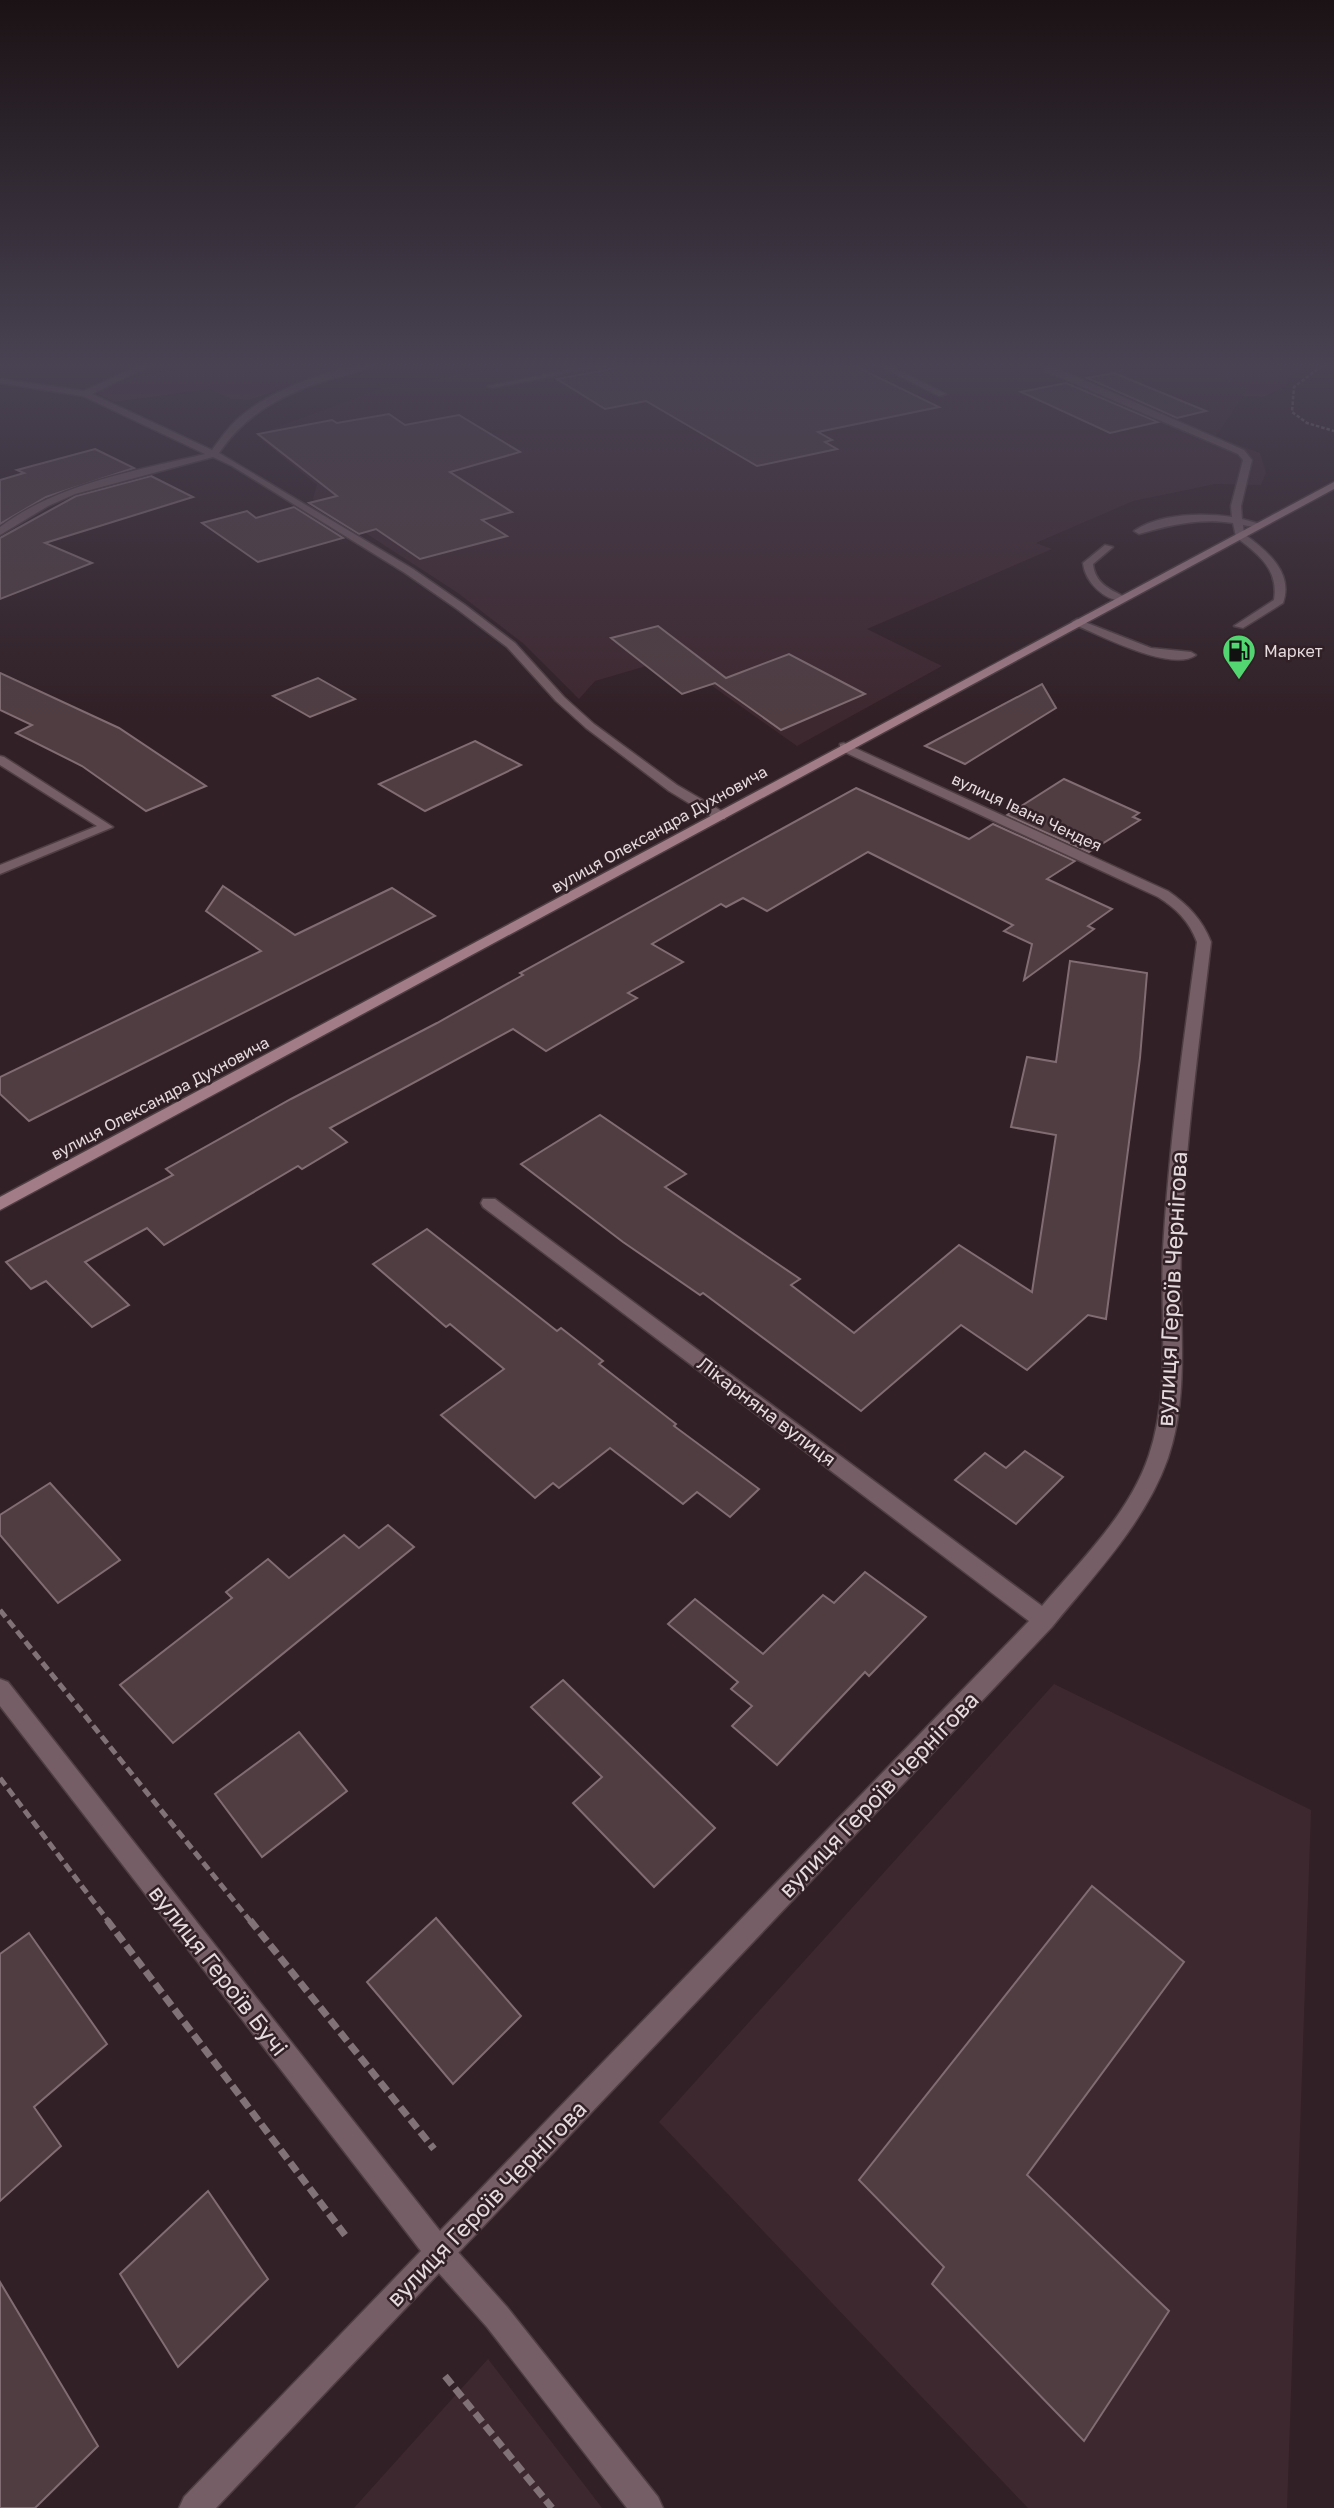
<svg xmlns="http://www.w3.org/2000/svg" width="1334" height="2508" viewBox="0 0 1334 2508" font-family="'Golos Text',sans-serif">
<rect width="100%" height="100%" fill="#312026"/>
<!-- built -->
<g fill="#3e2830">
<path d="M509 366H1189L1249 388 1216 436 1260 453 1266 473 1261 485 1215 484 1133 501 1036 543 1052 549 867 629 942 666 797 746 708 683 684 655 595 681 579 699 524 644 458 593 313 499 317 485 256 435 383 388Z"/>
<path d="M1054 1684 1311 1810 1287 2508H1028L659 2122Z"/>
<path d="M488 2359 602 2508H354Z"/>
</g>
<!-- green -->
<g fill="#4f2a37">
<path d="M187 366H348L249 400 231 399 210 389 114 402 97 393C123 375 157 376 187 366Z"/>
<path d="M1189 366H1304L1305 368 1291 376 1286 386 1263 397 1243 396 1248 388Z"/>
</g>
<!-- building -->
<g fill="#4f3d42" stroke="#806c72" stroke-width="2">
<path d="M627 366H855L939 407 818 432 832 440 825 442 837 449 757 466 646 401 605 409 557 379Z"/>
<path d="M1114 373 1206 411 1177 418 1087 378Z"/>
<path d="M1066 383 1158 422 1110 433 1021 392Z"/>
<path d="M389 414 405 425 459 415 520 452 450 472 512 512 482 520 507 536 420 559 376 529 359 534 309 503 337 496 258 434 332 420 337 423Z"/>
<path d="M95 449 134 468 46 497 0 524V480L24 473 17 470Z"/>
<path d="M151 476 193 497 45 543 92 563 0 599V538L76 496Z"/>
<path d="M294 507 343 538 258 562 202 523 247 511 256 518Z"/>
<path d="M658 626 726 678 789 654 865 694 781 730 715 683 682 694 611 638Z"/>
<path d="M0 673 119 728 206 786 146 811 82 766 16 733 32 725 0 710Z"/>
<path d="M318 678 355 699 310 717 273 696Z"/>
<path d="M1042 684 1056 708 965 764 925 746Z"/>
<path d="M475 741 521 765 425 811 379 784Z"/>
<path d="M1064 779 1139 813 1133 817 1140 820 1089 852 1007 815Z"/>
<path d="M856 788 969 839 993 824 1075 861 1047 879 1112 909 1088 926 1094 929 1024 980 1032 944 1004 931 1013 925 868 852 767 911 743 898 726 907 721 904 652 944 683 962 628 993 637 998 546 1051 513 1029 330 1128 347 1142 302 1169 298 1166 164 1245 147 1228 85 1262 129 1305 92 1327 46 1281 31 1289 6 1262 173 1175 166 1169 291 1099 437 1023 523 975 520 973Z"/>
<path d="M223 886 295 935 392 888 435 916 29 1121 0 1094V1077L261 951 206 911Z"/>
<path d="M1070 961 1147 973 1140 1058 1106 1319 1088 1315 1027 1370 961 1325 861 1411 703 1293 700 1295 623 1242 521 1164 600 1115 686 1174 665 1187 800 1279 791 1285 854 1333 959 1245 1032 1292 1056 1135 1011 1127 1027 1057 1056 1062Z"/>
<path d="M427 1229 557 1331 561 1328 603 1361 599 1364 676 1424 674 1426 759 1489 730 1517 697 1492 683 1504 610 1448 559 1488 553 1483 535 1498 441 1415 504 1369 450 1324 446 1327 373 1264Z"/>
<path d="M1025 1451 1063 1477 1016 1524 955 1480 985 1453 1006 1468Z"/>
<path d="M50 1483 120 1560 58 1603 0 1535V1515Z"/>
<path d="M388 1525 414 1547 173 1743 120 1685 232 1598 226 1592 268 1559 289 1578 344 1535 359 1548Z"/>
<path d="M865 1572 926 1617 869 1676 865 1672 777 1765 732 1726 752 1706 731 1689 738 1682 668 1624 695 1599 763 1654 823 1595 834 1603Z"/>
<path d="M563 1680 715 1828 654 1887 573 1803 602 1777 531 1707Z"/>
<path d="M299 1732 347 1791 262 1857 215 1794Z"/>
<path d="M1092 1886 1184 1962 1027 2175 1169 2311 1084 2441 932 2284 944 2267 859 2180Z"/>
<path d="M436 1918 521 2016 453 2084 367 1982Z"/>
<path d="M29 1933 107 2044 34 2107 61 2146 0 2201V1954Z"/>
<path d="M208 2191 268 2279 178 2367 120 2274Z"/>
<path d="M0 2282 98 2446 35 2508H0Z"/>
</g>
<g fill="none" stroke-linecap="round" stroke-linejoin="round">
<!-- service casing -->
<g stroke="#4e3e43" stroke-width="3">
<g id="service">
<path d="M587 366H605L492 388 488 386Z"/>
<path d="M879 366H890L946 394 939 396Z"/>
<path d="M1044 366H1052L1244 450 1252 460 1241 506 1242 519 1264 525 1259 528 1243 525 1244 534C1266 550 1294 572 1283 603L1243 628 1234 626 1274 600C1279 569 1258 554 1236 537L1233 523C1199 518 1171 525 1139 534L1134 531C1160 513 1203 513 1232 517L1231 506 1243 460 1238 454 1045 371Z"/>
<path d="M1105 545 1113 547 1093 564C1095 583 1109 589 1125 597V601C1105 602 1085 582 1083 563Z"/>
<path d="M1077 619 1151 648 1191 652 1196 655C1171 673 1100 635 1073 624L1072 622Z"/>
<path d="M439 2238 449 2242 507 2307 658 2497 663 2508H627L487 2327 429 2262 425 2252 429 2242Z"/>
</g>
</g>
<!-- minor casing -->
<g stroke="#4e3e43" stroke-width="3">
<g id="minor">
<path d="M138 366H149L92 394 212 450C221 438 229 426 240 417 270 391 332 366 371 366 357 374 339 376 324 381 281 395 245 415 219 453L413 569 465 605 515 643 564 697 594 724 677 785 725 813V819H715L669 791 586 728 556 701 507 647 457 609 405 573 232 466 213 457 75 494 48 506 0 535V527C59 483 135 471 205 454L83 396 0 383V379L84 391Z"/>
<path d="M844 743 1168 891C1188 905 1202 919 1211 942 1199 1044 1185 1145 1181 1247 1178 1316 1191 1391 1168 1458 1145 1523 1095 1574 1052 1627L216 2508H179L184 2497 421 2251 0 1706V1679L8 1682 440 2231 1029 1621 483 1207 481 1203 483 1199H495L1042 1606C1081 1560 1130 1513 1149 1455 1171 1389 1160 1317 1163 1249 1169 1146 1183 1044 1197 942 1189 921 1177 909 1158 897L840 750V744Z"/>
<path d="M0 756 4 757 113 827 0 874V865L97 826 0 765Z"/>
</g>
</g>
<!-- secondary casing -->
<g stroke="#4e3e43" stroke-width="3">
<path id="secondary" d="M1334 482V489L0 1210V1197Z"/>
</g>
<!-- path-far2 -->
<path stroke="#807277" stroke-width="2.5" stroke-dasharray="3.5 2" stroke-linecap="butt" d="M1322 366 1294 387 1292 412 1307 423 1334 431"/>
<!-- path-far1 -->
<g stroke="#807277" stroke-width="5" stroke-dasharray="9 4.5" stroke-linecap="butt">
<path d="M0 1610 251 1922"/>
<path d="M0 1778 109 1922"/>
</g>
<!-- path -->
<g stroke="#807277" stroke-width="7" stroke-dasharray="11 5" stroke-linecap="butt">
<path d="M107 1920 348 2239"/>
<path d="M250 1920 434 2149"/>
<path d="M445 2376 552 2508"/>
</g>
<!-- service -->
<use href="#service" fill="#755e65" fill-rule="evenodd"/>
<!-- minor -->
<use href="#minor" fill="#755e65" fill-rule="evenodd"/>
<!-- secondary -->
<use href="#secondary" fill="#a27d88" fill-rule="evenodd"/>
</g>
<!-- sky -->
<linearGradient id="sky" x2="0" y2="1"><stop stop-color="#1b1215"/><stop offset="0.51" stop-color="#484252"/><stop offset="1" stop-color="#484252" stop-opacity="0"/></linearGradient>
<rect width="1334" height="717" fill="url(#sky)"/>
<!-- icons -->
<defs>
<g id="fuel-pin" transform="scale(1.75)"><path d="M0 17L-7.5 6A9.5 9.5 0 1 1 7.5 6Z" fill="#53d672" stroke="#312026"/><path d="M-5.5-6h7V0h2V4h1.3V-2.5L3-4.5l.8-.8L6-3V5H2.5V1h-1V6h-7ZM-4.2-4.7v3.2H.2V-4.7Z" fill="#111"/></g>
</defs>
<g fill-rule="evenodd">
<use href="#fuel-pin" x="1239" y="651"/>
</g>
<g text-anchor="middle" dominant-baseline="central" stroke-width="5" stroke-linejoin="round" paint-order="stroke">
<!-- far-poi labels -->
<g font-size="16" fill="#e5dadd" stroke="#312026" text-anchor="start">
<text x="1264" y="651">Маркет</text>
</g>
<!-- far-street labels -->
<g font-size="16" fill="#e5dadd" stroke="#312026">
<text transform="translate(1027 812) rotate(25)">вулиця Івана Чендея</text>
<text transform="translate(659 829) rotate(-29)">вулиця Олександра Духновича</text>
<text transform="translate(160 1098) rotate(-28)">вулиця Олександра Духновича</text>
</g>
<!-- street labels -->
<g font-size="19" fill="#e5dadd" stroke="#312026">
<text transform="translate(767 1411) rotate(37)">Лікарняна вулиця</text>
</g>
<!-- near-street labels -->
<g font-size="23" fill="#e5dadd" stroke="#312026">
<text transform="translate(1171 1289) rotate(-87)">вулиця Героїв Чернігова</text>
<text transform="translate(878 1794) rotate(-46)">вулиця Героїв Чернігова</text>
<text transform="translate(219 1970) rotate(52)">вулиця Героїв Бучі</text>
<text transform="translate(486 2203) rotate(-46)">вулиця Героїв Чернігова</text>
</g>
</g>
</svg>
